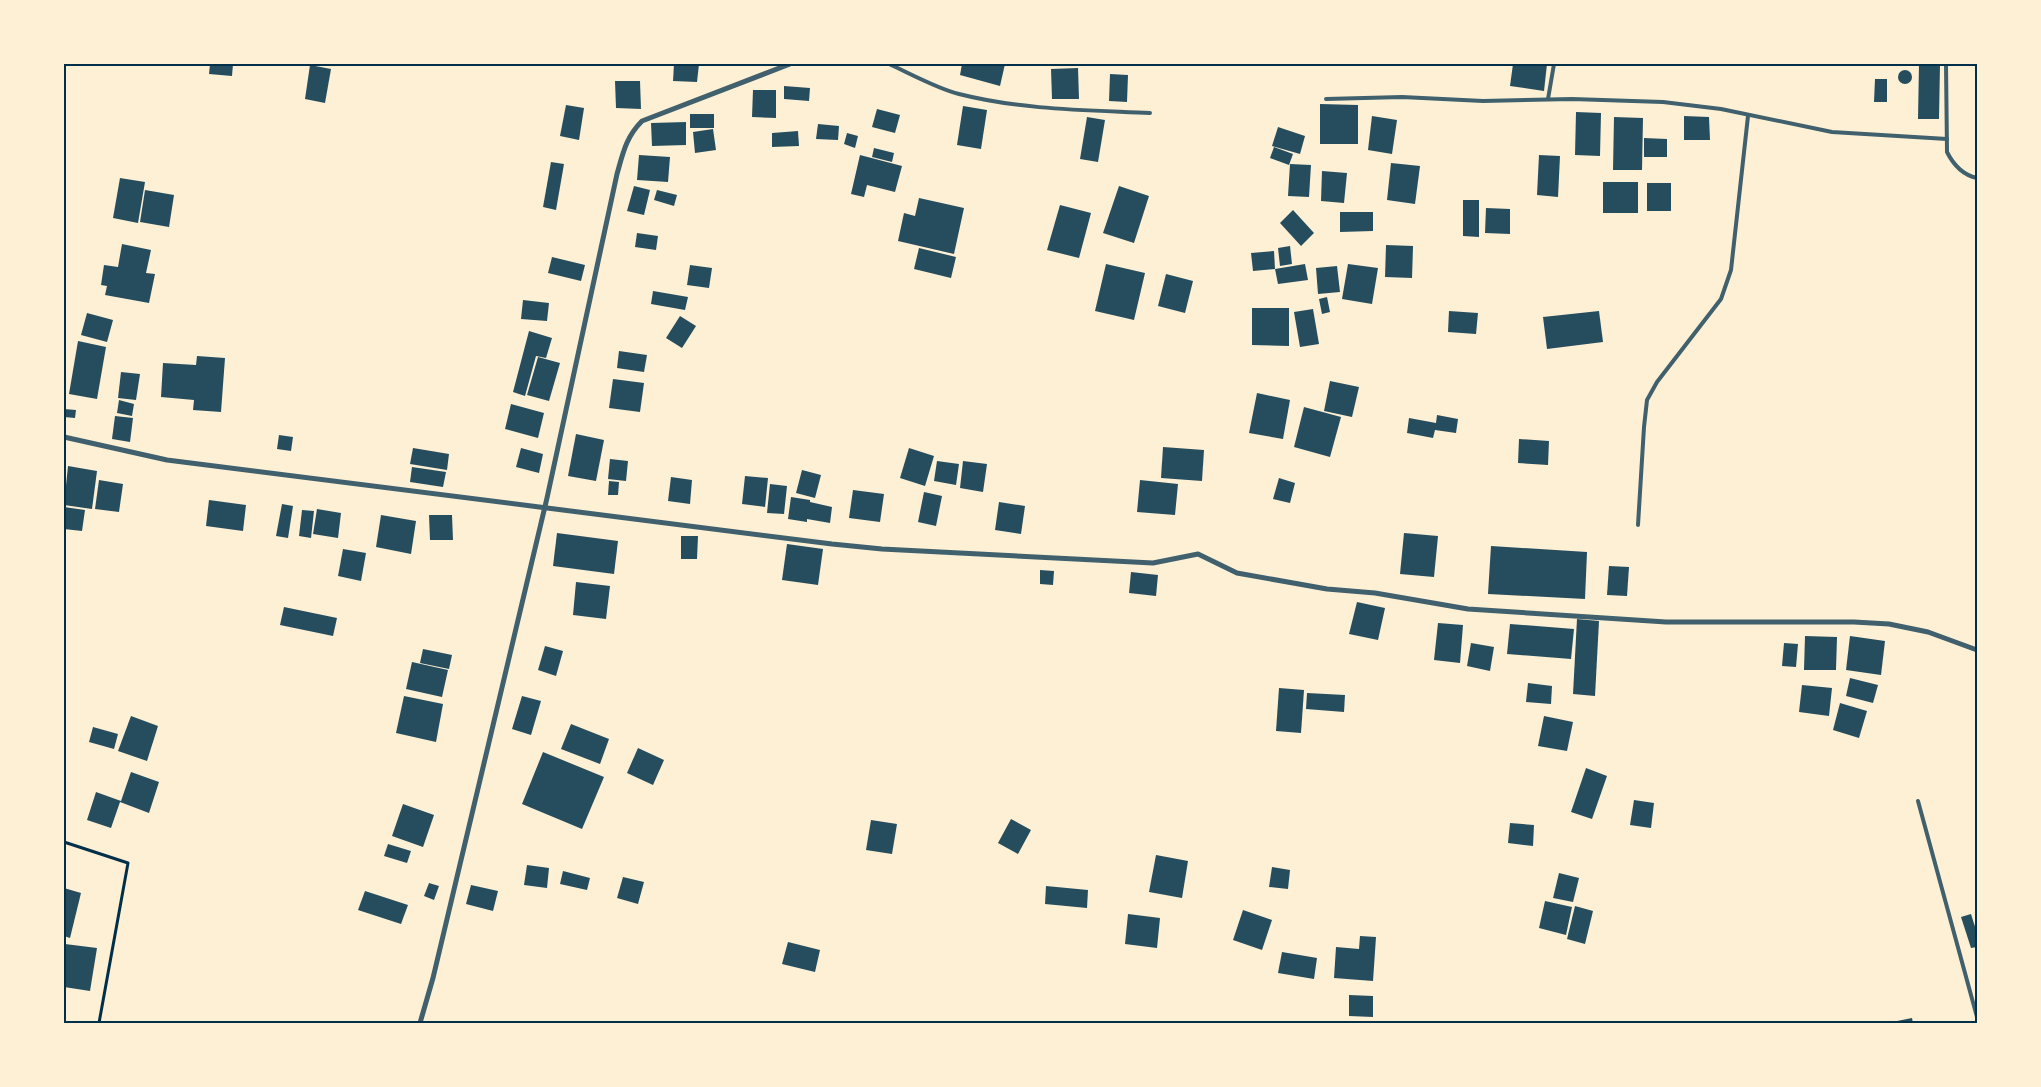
<svg xmlns="http://www.w3.org/2000/svg" width="2041" height="1087" viewBox="0 0 2041 1087" font-family="'Titillium Web',sans-serif">
<rect width="100%" height="100%" fill="#fdf0d5"/>
<!-- building -->
<g fill="#264d5e">
<path d="M210 64H233L232 76 209 74Z"/>
<path d="M674 64H699L697 82 673 81Z"/>
<path d="M962 64H1005L1000 86 960 75Z"/>
<path d="M1513 64H1547L1544 91 1510 86Z"/>
<path d="M1919 64H1940L1939 119H1918Z"/>
<path d="M310 65 331 69 325 103 305 99Z"/>
<path d="M1078 68 1079 99H1052L1051 69Z"/>
<circle cx="1905" cy="77" r="7"/>
<path d="M1110 74 1128 75 1127 102 1109 101Z"/>
<path d="M1875 79H1887V102H1874Z"/>
<path d="M615 81H640L641 109 616 108Z"/>
<path d="M784 86 810 88 809 101 784 99Z"/>
<path d="M753 90H776V118L752 117Z"/>
<path d="M1320 104 1358 105V144H1320Z"/>
<path d="M566 105 584 108 579 140 560 136Z"/>
<path d="M963 106 987 110 981 149 957 145Z"/>
<path d="M877 109 900 115 895 133 872 127Z"/>
<path d="M1576 112 1601 113 1600 156 1575 155Z"/>
<rect x="690" y="114" width="24" height="14"/>
<path d="M1372 116 1397 120 1392 154 1368 150Z"/>
<path d="M1684 116 1709 117 1710 140H1684Z"/>
<path d="M1087 117 1105 120 1098 162 1080 159Z"/>
<path d="M1614 117 1643 118 1642 170H1613Z"/>
<path d="M686 122V145L652 146 651 123Z"/>
<path d="M818 124 839 126 838 140 816 139Z"/>
<path d="M1278 127 1305 136 1300 154 1272 146Z"/>
<path d="M713 129 716 150 695 153 693 132Z"/>
<path d="M798 131 799 146 772 147V133Z"/>
<path d="M847 133 858 136 855 148 844 144Z"/>
<path d="M1644 138 1667 139V157H1644Z"/>
<path d="M1274 147 1293 154 1289 165 1270 158Z"/>
<path d="M874 148 894 153 892 162 872 157Z"/>
<path d="M639 155 670 157 668 182 637 180Z"/>
<path d="M860 155 902 166 895 192 867 185 864 197 851 194Z"/>
<path d="M1539 155 1560 156 1558 197 1537 195Z"/>
<path d="M551 162 564 164 556 210 543 207Z"/>
<path d="M1391 163 1420 166 1415 204 1387 200Z"/>
<path d="M1290 164 1311 165 1309 197 1288 196Z"/>
<path d="M1322 171 1347 173 1344 203 1321 201Z"/>
<path d="M120 178 145 182 138 223 113 218Z"/>
<rect x="1603" y="182" width="35" height="31"/>
<rect x="1647" y="183" width="24" height="28"/>
<path d="M634 186 650 190 644 215 627 211Z"/>
<path d="M1119 186 1149 196 1134 243 1103 233Z"/>
<path d="M145 190 174 195 169 227 140 222Z"/>
<path d="M657 190 677 195 674 206 654 200Z"/>
<path d="M919 198 964 208 954 254 898 241 904 213 915 216Z"/>
<path d="M1463 200H1479V237L1463 236Z"/>
<path d="M1060 205 1091 213 1079 258 1047 250Z"/>
<path d="M1486 208 1510 209V234L1485 233Z"/>
<path d="M1293 210 1314 233 1301 246 1280 223Z"/>
<path d="M1340 212H1373V231L1340 232Z"/>
<path d="M637 233 658 236 656 250 635 247Z"/>
<path d="M122 244 151 250 146 273 155 274 149 303 105 295 107 286 101 285 104 265 118 267Z"/>
<path d="M1386 245 1413 246 1412 278 1385 277Z"/>
<path d="M1290 246 1292 264 1280 266 1278 248Z"/>
<path d="M919 248 956 257 951 278 914 269Z"/>
<path d="M1274 251 1275 269 1253 271 1251 253Z"/>
<path d="M552 257 585 265 581 281 548 273Z"/>
<path d="M1106 264 1145 273 1134 320 1095 311Z"/>
<path d="M1305 264 1308 280 1278 284 1275 269Z"/>
<path d="M1348 264 1378 268 1372 304 1342 299Z"/>
<path d="M690 265 712 268 709 288 687 285Z"/>
<path d="M1337 266 1340 292 1318 294 1316 268Z"/>
<path d="M1166 274 1193 281 1185 313 1158 306Z"/>
<path d="M653 291 688 297 685 310 651 304Z"/>
<path d="M1327 297 1330 312 1322 314 1319 299Z"/>
<path d="M523 300 549 303 547 321 521 319Z"/>
<path d="M1252 308H1289V346L1252 345Z"/>
<path d="M1313 309 1319 344 1300 347 1294 312Z"/>
<path d="M1449 311 1478 313 1476 334 1448 332Z"/>
<path d="M1599 311 1603 342 1547 349 1543 317Z"/>
<path d="M87 313 113 320 107 342 81 335Z"/>
<path d="M680 316 696 326 682 348 666 338Z"/>
<path d="M529 331 552 338 546 358 536 356 525 396 513 392Z"/>
<path d="M78 341 106 347 97 399 69 394Z"/>
<path d="M619 351 647 355 644 372 617 368Z"/>
<path d="M197 356 225 358 221 412 193 410 194 400 161 397 163 363 196 365Z"/>
<path d="M538 357 560 363 549 401 527 395Z"/>
<path d="M121 372 140 374 136 400 118 398Z"/>
<path d="M613 379 644 383 640 412 609 408Z"/>
<path d="M1330 381 1359 387 1352 417 1324 411Z"/>
<path d="M1257 393 1290 400 1283 439 1249 433Z"/>
<path d="M119 400 134 404 132 416 117 413Z"/>
<path d="M511 404 544 413 538 438 505 429Z"/>
<path d="M1304 407 1341 417 1330 457 1294 447Z"/>
<path d="M64 409 76 410 75 418 64 417Z"/>
<path d="M1437 415 1458 419 1456 433 1435 430 1433 438 1407 433 1409 418 1436 423Z"/>
<path d="M115 416 133 418 130 442 112 439Z"/>
<path d="M576 434 604 440 596 481 568 476Z"/>
<path d="M279 435 293 437 291 451 277 449Z"/>
<path d="M1519 439 1549 441 1548 465 1518 463Z"/>
<path d="M1163 447 1204 450 1202 481 1161 478Z"/>
<path d="M413 448 449 454 447 470 410 464Z"/>
<path d="M521 448 543 454 539 473 516 467Z"/>
<path d="M909 448 934 456 925 486 900 478Z"/>
<path d="M610 459 628 461 626 481 608 479Z"/>
<path d="M937 461 959 464 956 485 934 481Z"/>
<path d="M963 461 987 464 983 492 960 488Z"/>
<path d="M68 466 97 471 92 509 64 505Z"/>
<path d="M412 467 446 472 443 487 410 482Z"/>
<path d="M802 470 821 475 815 498 796 493Z"/>
<path d="M745 476 768 478 765 507 742 504Z"/>
<path d="M671 477 692 480 690 504 668 501Z"/>
<path d="M1279 478 1295 483 1290 503 1273 499Z"/>
<path d="M99 480 123 484 119 512 95 509Z"/>
<path d="M1140 480 1178 484 1175 515 1137 512Z"/>
<path d="M609 481 619 482 618 495H608Z"/>
<path d="M770 484 787 486 784 514 767 513Z"/>
<path d="M853 490 884 494 880 522 849 518Z"/>
<path d="M924 492 942 496 936 526 918 522Z"/>
<path d="M791 497 810 500V502L832 507 830 523 807 519V522L788 519Z"/>
<path d="M209 500 246 505 243 531 206 526Z"/>
<path d="M999 502 1025 506 1021 534 995 530Z"/>
<path d="M282 504 293 506 288 538 276 536Z"/>
<path d="M64 507 85 510 82 531 64 529Z"/>
<path d="M317 509 341 513 338 538 313 534Z"/>
<path d="M302 510 314 511 311 538 299 536Z"/>
<path d="M381 515 416 521 411 554 376 547Z"/>
<path d="M429 515H452L453 540H430Z"/>
<path d="M557 533 618 541 614 574 553 566Z"/>
<path d="M1404 533 1438 536 1434 577 1400 574Z"/>
<path d="M681 536H698L697 559H681Z"/>
<path d="M787 544 823 549 818 585 782 580Z"/>
<path d="M1491 546 1587 552 1585 599 1488 594Z"/>
<path d="M343 549 366 553 361 581 338 576Z"/>
<path d="M1609 566 1629 567 1627 596 1607 595Z"/>
<path d="M1040 570 1054 571 1053 585 1040 584Z"/>
<path d="M1131 572 1158 575 1156 596 1129 593Z"/>
<path d="M576 582 610 586 606 619 573 615Z"/>
<path d="M1357 602 1385 608 1378 640 1349 634Z"/>
<path d="M284 607 337 618 333 636 280 625Z"/>
<path d="M1577 619 1599 621 1595 696 1573 694Z"/>
<path d="M1438 623 1463 625 1460 663 1434 660Z"/>
<path d="M1510 624 1574 629 1571 659 1507 654Z"/>
<path d="M1805 636 1837 637 1836 670H1804Z"/>
<path d="M1850 636 1885 641 1881 675 1846 670Z"/>
<path d="M1471 643 1494 647 1490 671 1467 666Z"/>
<path d="M1784 643 1798 644 1796 667 1782 666Z"/>
<path d="M545 646 563 651 556 676 538 670Z"/>
<path d="M423 649 452 655 449 669 420 663Z"/>
<path d="M412 662 448 670 442 697 406 689Z"/>
<path d="M1850 678 1878 685 1873 703 1846 696Z"/>
<path d="M1528 683 1552 686 1551 704 1526 702Z"/>
<path d="M1802 685 1832 688 1829 716 1799 712Z"/>
<path d="M1279 688 1304 690 1301 733 1276 731Z"/>
<path d="M1307 693 1345 695 1344 712 1306 709Z"/>
<path d="M404 696 443 704 436 742 396 733Z"/>
<path d="M522 696 541 701 531 735 512 729Z"/>
<path d="M1840 703 1867 711 1859 738 1833 730Z"/>
<path d="M131 716 158 726 147 761 118 751Z"/>
<path d="M1544 716 1573 722 1567 751 1538 746Z"/>
<path d="M571 724 609 739 600 764 561 749Z"/>
<path d="M93 727 118 734 114 749 89 742Z"/>
<path d="M638 748 664 760 653 785 627 773Z"/>
<path d="M543 752 604 777 582 829 522 804Z"/>
<path d="M1586 768 1607 776 1592 819 1571 812Z"/>
<path d="M131 772 159 782 149 813 120 802 111 828 87 820 96 792 121 801Z"/>
<path d="M1634 800 1654 803 1651 828 1630 825Z"/>
<path d="M403 804 434 815 423 847 392 836Z"/>
<path d="M1011 819 1031 830 1018 854 998 843Z"/>
<path d="M871 820 897 824 892 854 866 850Z"/>
<path d="M1510 823 1534 825 1533 846 1508 843Z"/>
<path d="M388 844 411 851 407 863 384 856Z"/>
<path d="M1156 855 1188 861 1182 898 1149 892Z"/>
<path d="M527 865 549 868 547 888 524 885Z"/>
<path d="M1272 867 1290 870 1288 889 1269 887Z"/>
<path d="M563 871 590 878 587 890 560 884Z"/>
<path d="M1559 873 1579 878 1573 902 1553 898Z"/>
<path d="M623 877 644 882 638 904 617 898Z"/>
<path d="M429 883 439 886 434 900 424 896Z"/>
<path d="M471 885 498 891 493 911 466 904Z"/>
<path d="M1046 886 1088 890 1087 908 1045 904Z"/>
<path d="M64 888 81 893 70 938 64 936Z"/>
<path d="M365 891 408 905 401 924 358 910Z"/>
<path d="M1545 901 1572 907 1566 935 1539 928Z"/>
<path d="M1575 906 1593 911 1585 944 1567 939Z"/>
<path d="M1243 910 1272 920 1262 950 1233 940Z"/>
<path d="M1128 914 1160 918 1157 948 1125 944Z"/>
<path d="M1971 914 1977 933V947L1971 948 1961 917Z"/>
<path d="M1360 936 1376 937 1373 981 1334 978 1336 947 1359 949Z"/>
<path d="M788 942 820 950 815 972 782 964Z"/>
<path d="M65 944 97 948 90 991 64 987Z"/>
<path d="M1282 952 1317 958 1314 979 1278 973Z"/>
<path d="M1349 995 1373 996V1017L1349 1016Z"/>
<path d="M1912 1018 1913 1023H1892V1022Z"/>
</g>
<g fill="none" stroke-linecap="round" stroke-linejoin="round">
<!-- path -->
<path stroke="#003049" stroke-width="3" d="M64 842 128 863 99 1023"/>
<!-- service -->
<g stroke="#3f606c" stroke-width="4">
<path d="M889 64C909 73 938 89 959 94 1022 110 1086 110 1150 113"/>
<path d="M1946 64 1947 152C1953 164 1963 175 1977 178"/>
<path d="M1326 99 1402 97 1483 101 1572 99 1663 102 1721 109 1832 132 1947 139"/>
<path d="M1548 99 1554 64"/>
<path d="M1638 525 1644 427 1647 400 1657 382 1721 299 1731 270 1748 116"/>
<path d="M1918 801 1977 1017"/>
</g>
<!-- minor -->
<g stroke="#3f606c" stroke-width="5">
<path d="M64 437 167 460 832 544 882 549 1153 563 1198 554 1237 573 1327 589 1375 593 1468 609 1666 622H1854L1889 624 1928 632 1977 650"/>
<path d="M420 1023 433 978 547 498 617 174C623 153 626 137 642 121L790 64"/>
</g>
</g>
<!-- border -->
<rect width="2041" height="1087" fill="none" stroke="#fdf0d5" stroke-width="130"/>
<rect x="65" y="65" width="1911" height="957" fill="none" stroke="#003049" stroke-width="2"/>
</svg>
